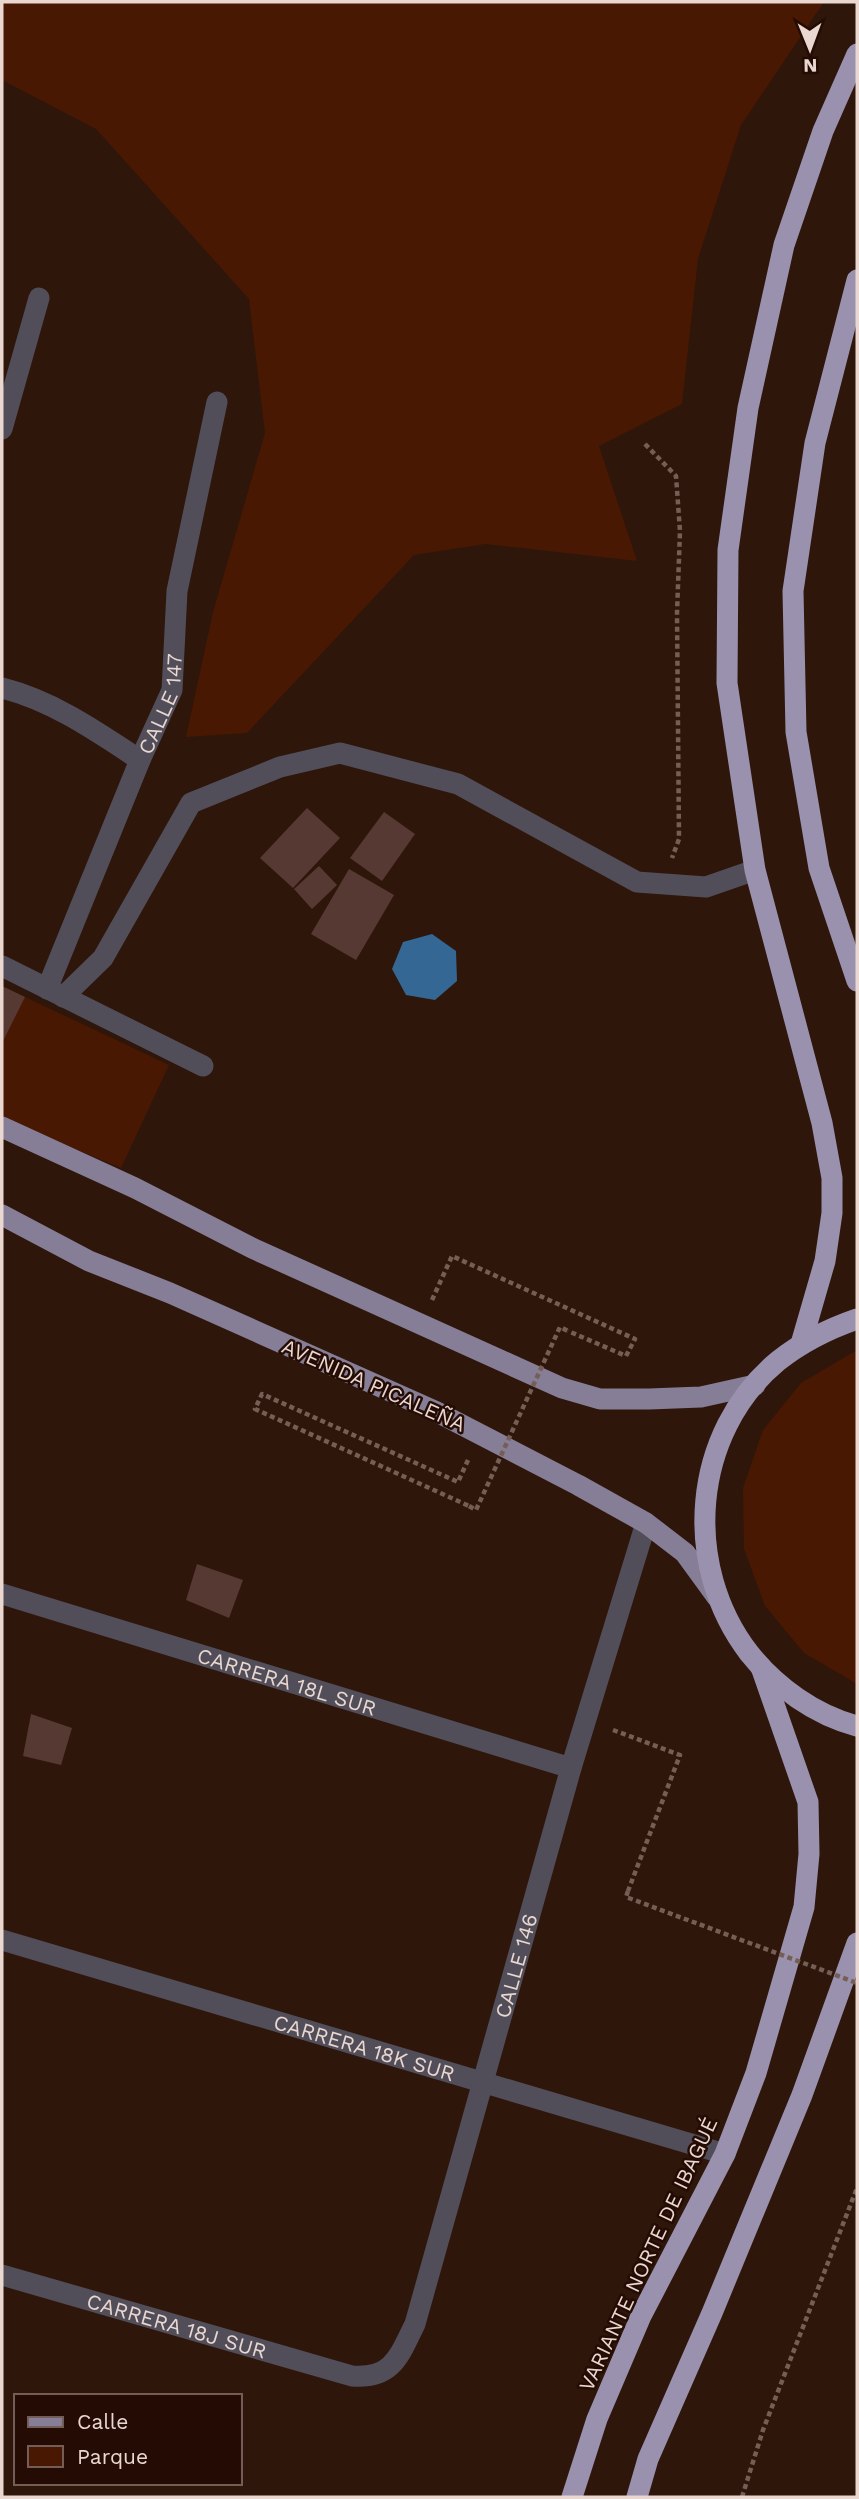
<svg xmlns="http://www.w3.org/2000/svg" width="859" height="2499" viewBox="0 0 859 2499" font-family="'Work Sans',sans-serif">
<rect width="100%" height="100%" fill="#2e160b"/>
<!-- green -->
<g fill="#481802">
<path d="M2 2H824L741 125 698 259 682 404 599 446 637 561 485 544 414 555 247 733 186 737 213 612 265 433 249 299 96 129 2 80Z"/>
<path d="M2 986 169 1065 121 1168 2 1119Z"/>
<path d="M857 1350V1684L804 1653 765 1606 744 1549 743 1488 763 1430 801 1383Z"/>
</g>
<!-- water -->
<path fill="#346794" d="M432 934 456 951 457 981 435 1000 406 995 392 969 403 942Z"/>
<!-- building -->
<g fill="#573933">
<path d="M307 808 340 838 293 888 260 858Z"/>
<path d="M384 812 415 834 382 881 350 858Z"/>
<path d="M319 866 337 885 312 909 294 889Z"/>
<path d="M349 869 394 895 356 960 311 934Z"/>
<path d="M2 986 25 997 2 1043Z"/>
<path d="M197 1564 243 1580 229 1618 186 1600Z"/>
<path d="M31 1714 72 1728 61 1765 23 1756Z"/>
</g>
<g fill="none" stroke-linecap="round" stroke-linejoin="round">
<!-- path -->
<g stroke="#755f55" stroke-width="4.5" stroke-dasharray="5 3.5" stroke-linecap="butt">
<path d="M645 444 676 476 680 531 677 613 679 839 672 858"/>
<path d="M432 1300 452 1256 635 1339 626 1356 568 1331"/>
<path d="M468 1460 458 1482 262 1394 255 1409 469 1506"/>
<path d="M613 1730 680 1755 628 1891"/>
<path d="M742 2497 763 2430 857 2188"/>
</g>
<!-- minor -->
<g stroke="#514e5a" stroke-width="21">
<path d="M2 429 39 298"/>
<path d="M2 688C53 701 96 731 140 760"/>
<path d="M2 966 203 1066"/>
<path id="s1" d="M47 989 140 760 172 690 177 591 217 402"/>
<path d="M63 997 103 958 191 803 280 767 340 753 458 784 637 882 706 887 755 870"/>
<path id="s2" d="M2 1594 571 1768"/>
<path id="s3" d="M2 1940 725 2154"/>
<path id="s4" d="M2 2275 352 2376C393 2379 399 2356 415 2324L571 1768 646 1523"/>
</g>
<!-- major -->
<g stroke="#867e96" stroke-width="21">
<path d="M2 1127 135 1188 252 1248 562 1388 600 1399H649L701 1397 755 1385"/>
<path d="M2 1215 89 1261 170 1293 437 1412 578 1485 646 1523 685 1553 717 1597"/>
</g>
<!-- highway -->
<g stroke="#9a91ae" stroke-width="21">
<path d="M857 280 815 443 793 591 796 732 819 868 857 981"/>
<path d="M857 1319C828 1329 802 1342 778 1361 691 1433 682 1566 749 1653 776 1687 815 1715 857 1726"/>
<path d="M801 1344 825 1261 832 1213V1178L822 1123 755 870 727 683 728 550 748 408 784 245 823 131 857 54"/>
<path d="M572 2497 597 2419 641 2316 725 2154 756 2073 804 1907 809 1854 808 1802 761 1667"/>
<path d="M637 2497 648 2459 712 2313 802 2095 857 1943"/>
</g>
<!-- path-bridge -->
<g stroke="#755f55" stroke-width="4.5" stroke-dasharray="5 3.5" stroke-linecap="butt">
<path d="M469 1506 476 1510 560 1327 568 1331"/>
<path d="M628 1891 626 1897 857 1983"/>
</g>
</g>
<g text-anchor="middle" dominant-baseline="central" stroke-width="5" stroke-linejoin="round" paint-order="stroke">
<!-- street labels -->
<g font-size="21" fill="#e9d7d0" stroke="#240c04">
<text stroke="none"><textPath href="#s1" startOffset="308">CALLE 147</textPath></text>
<text transform="translate(374 1385) rotate(24)">AVENIDA PICALEÑA</text>
<text stroke="none"><textPath href="#s2" startOffset="298">CARRERA 18L SUR</textPath></text>
<text stroke="none"><textPath href="#s4" startOffset="826">CALLE 146</textPath></text>
<text stroke="none"><textPath href="#s3" startOffset="378">CARRERA 18K SUR</textPath></text>
<text transform="translate(648 2254) rotate(-65)">VARIANTE NORTE DE IBAGUÉ</text>
<text stroke="none"><textPath href="#s4" startOffset="182">CARRERA 18J SUR</textPath></text>
</g>
</g>
<!-- border -->
<rect width="859" height="2499" fill="none" stroke="#e9d7d0" stroke-width="7"/>
<!-- legend -->
<rect x="14" y="2394" width="228" height="91" fill="#240c04" stroke="#735d56" stroke-width="2"/>
<rect x="28" y="2417" width="35" height="10" fill="#867e96" stroke="#735d56" stroke-width="2"/>
<text x="77" y="2429" font-size="21" fill="#e9d7d0">Calle</text>
<rect x="28" y="2446" width="35" height="21" fill="#481802" stroke="#735d56" stroke-width="2"/>
<text x="77" y="2464" font-size="21" fill="#e9d7d0">Parque</text>
<!-- north arrow -->
<g transform="translate(810 49) rotate(179)" stroke="#240c04" stroke-width="5" paint-order="stroke">
<path d="M0-5L12 26L0 18L-12 26Z" fill="#e9d7d0"/>
<text y="-10" font-size="19" font-weight="bold" text-anchor="middle" fill="#e9d7d0">N</text>
</g>
</svg>
